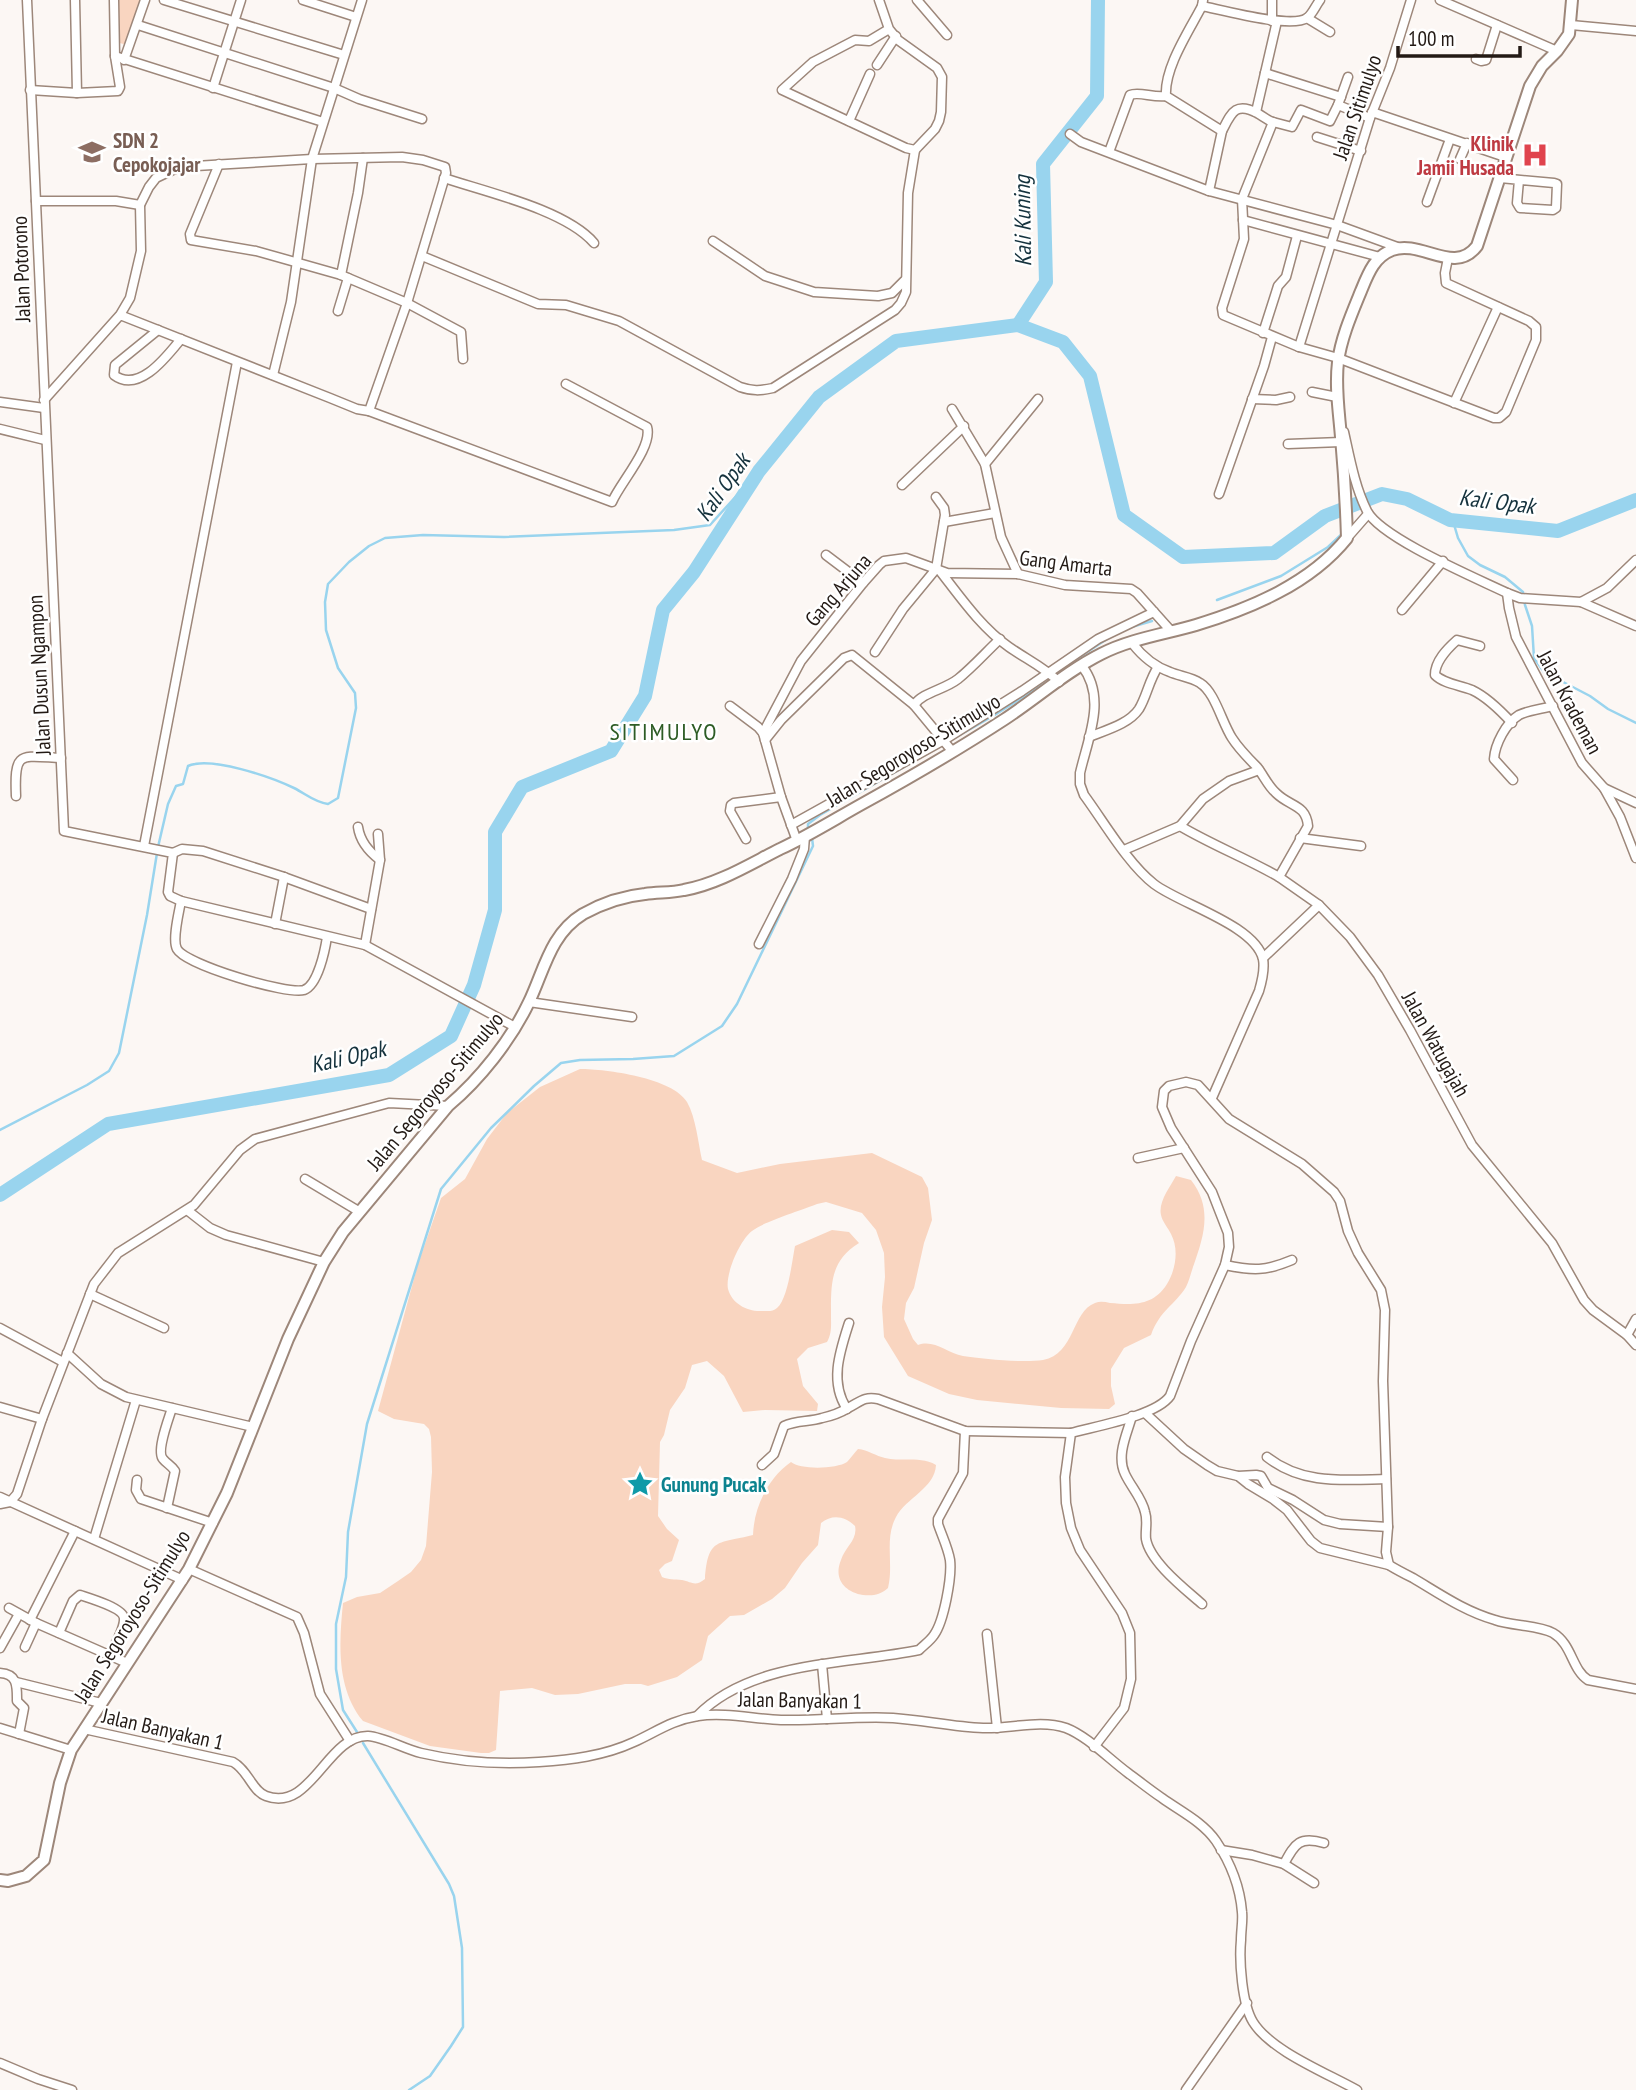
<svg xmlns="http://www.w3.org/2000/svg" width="1636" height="2090" viewBox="0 0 1636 2090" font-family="'PT Sans Narrow',sans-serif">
<rect width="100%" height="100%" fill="#fcf7f4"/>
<!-- green -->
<g fill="#f9d5c0">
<path d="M118 0H142L127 45 116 42Z"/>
<path d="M580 1069C606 1069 673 1078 687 1102 696 1118 698 1142 702 1160L737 1173 780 1164 872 1153 922 1177 928 1188 932 1220 924 1243 914 1288 906 1303 904 1319 913 1339 918 1345C934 1339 947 1353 963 1356 983 1359 1023 1363 1043 1360 1075 1354 1072 1311 1095 1303 1100 1301 1105 1302 1110 1303 1134 1305 1153 1306 1167 1284 1176 1269 1179 1249 1171 1234 1168 1228 1162 1221 1161 1215 1158 1202 1170 1187 1176 1176L1191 1180C1213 1208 1204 1236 1193 1267 1191 1273 1189 1281 1186 1287 1174 1306 1160 1310 1151 1335L1124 1348 1111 1369V1386L1115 1404 1109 1409 1061 1408 977 1400 949 1394 908 1376 884 1337 882 1307 885 1277 884 1253 876 1230 862 1213 826 1202 817 1204C802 1210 763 1222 752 1231 740 1240 725 1274 728 1289 732 1304 748 1312 762 1311 768 1311 773 1312 777 1308 788 1299 792 1261 795 1246L832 1230 849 1232 859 1243C830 1261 831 1284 831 1315 831 1325 832 1333 827 1342L808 1348 797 1359 803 1386 818 1404 817 1411 765 1410 743 1412 724 1376 707 1361 692 1365 685 1388 670 1410 664 1435 660 1442 658 1516 667 1529 679 1540 672 1561 665 1564 659 1570 662 1577C669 1580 674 1579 682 1580 692 1582 695 1587 705 1579 708 1537 718 1544 753 1535 754 1507 768 1478 791 1462 800 1470 837 1469 847 1462 851 1458 854 1453 858 1449 868 1450 876 1456 885 1458 903 1462 920 1456 936 1465 935 1488 906 1498 896 1517 884 1539 894 1564 888 1588 880 1595 873 1596 863 1595 845 1592 833 1579 841 1560 845 1547 858 1540 855 1526 845 1516 832 1514 821 1523L818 1545 802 1563 785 1588 772 1599 744 1615 730 1616 708 1636 702 1660 677 1677 648 1686 641 1684H625L578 1694 555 1695 532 1688 500 1691 496 1750 489 1753H481L430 1746 363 1721C336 1688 339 1643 343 1603L357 1597 380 1593 398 1581 411 1572 421 1560 426 1546 432 1472 431 1437 429 1429 424 1424 394 1419 378 1411 418 1264 441 1198 465 1179 487 1139 507 1113 540 1087Z"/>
</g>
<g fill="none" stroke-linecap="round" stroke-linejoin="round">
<!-- stream -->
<g stroke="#99d4ee" stroke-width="2.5">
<path d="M1453 521 1458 538 1468 556 1480 565 1505 577 1523 592 1525 605 1532 626 1534 658 1544 672 1590 696 1608 709 1636 723"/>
<path d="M1217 600 1281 576 1328 547 1344 532"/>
<path d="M1128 628 1152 621"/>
<path d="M808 829V824L820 815 993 716 1050 680 1066 666 1110 637"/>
<path d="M158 847 168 804 176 786 183 784 188 766C211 756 271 777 294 788 306 794 314 802 328 804L338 798 356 708 355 693 338 668 326 630 325 602 328 584 349 562 369 546 385 538 423 535 504 537 674 530 710 525 759 471"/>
<path d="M0 1130 87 1085 109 1071 119 1053 147 915 157 853"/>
<path d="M357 1732 343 1710 336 1669V1624L346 1577 348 1532 367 1424 441 1189 491 1128 534 1086 561 1063 580 1060 633 1059 674 1056 722 1026 737 1004 813 846 812 838"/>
<path d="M363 1743 449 1884 454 1896 462 1948 463 2027 451 2046 430 2076 409 2090"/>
</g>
<!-- river -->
<g stroke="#99d4ee" stroke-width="14">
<path d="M1018 325 1046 282 1043 164 1097 96 1098 0"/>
<path d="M0 1195 108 1124 389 1075 451 1036 474 985 495 910V832L522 787 611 751 645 696 663 610 694 572 759 471 819 397 896 341 1018 325 1063 342 1090 376 1124 515 1183 557 1274 553 1325 516 1382 494 1407 499 1450 520 1558 531 1636 500"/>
</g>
<!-- street casing -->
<g stroke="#9d877a" stroke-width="11">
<g id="street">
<path d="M27 0 64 831 173 853 168 892 170 896 181 901 365 945 380 860 378 834"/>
<path d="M75 0 77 93"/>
<path d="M164 0 344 55"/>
<path d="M303 0 356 17"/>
<path d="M879 0 889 29 869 41 855 40 813 62 782 90 906 148 915 150 935 129 939 121 941 112 942 77 937 68 898 40 889 29"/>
<path d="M917 0 947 35"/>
<path d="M1203 0 1202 6C1189 31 1164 68 1166 96L1222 131C1231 114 1235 101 1257 113 1263 116 1266 120 1273 122L1242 199 1244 239 1222 308 1223 315 1299 347 1338 358 1494 418H1499L1506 412 1536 340V327L1529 321 1446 283 1445 273 1448 258"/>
<path d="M1272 0V21"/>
<path d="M1440 0 1557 51"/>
<path d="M1202 6C1222 10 1291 29 1307 18 1312 15 1316 5 1320 0"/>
<path d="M1307 18 1330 32"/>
<path d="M138 25 334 88 359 99 422 119"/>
<path d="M1571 25 1636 31"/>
<path d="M115 56 323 122"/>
<path d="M1476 59 1481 61 1486 60 1497 25"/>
<path d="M124 60 145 0"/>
<path d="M877 65 896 36"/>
<path d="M1265 73 1341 97"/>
<path d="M213 88 241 0"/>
<path d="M30 90 77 93 118 91 120 87 115 56 114 0"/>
<path d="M1338 105 1370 118"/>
<path d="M1256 112 1277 21"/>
<path d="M1372 112 1505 157"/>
<path d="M849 121 870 74"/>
<path d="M1273 122 1292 127 1301 110 1330 121 1338 105 1348 77"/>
<path d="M1222 131 1209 191 1337 225 1400 248"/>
<path d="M1070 134 1081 142 1209 191"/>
<path d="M1317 137 1361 151"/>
<path d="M1109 152 1130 95C1139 91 1153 98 1166 96"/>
<path d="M1460 159 1467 143"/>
<path d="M219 164 190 234 191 240 256 251 341 275 407 303 461 332 463 359"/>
<path d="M444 178C486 192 566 210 594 243"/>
<path d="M1500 178 1554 183 1557 184 1556 208 1553 210 1520 208 1517 203 1519 180"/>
<path d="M36 201H116L140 205"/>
<path d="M1427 202 1450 139"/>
<path d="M1243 220 1380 257"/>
<path d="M713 241 765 276 814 292 878 296 892 293 904 281"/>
<path d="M422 256 538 304 566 305 619 321 740 387C752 391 760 391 773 388L895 310 901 303 906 292 908 193 915 150"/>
<path d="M341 275 358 193 363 158"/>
<path d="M338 311 348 278"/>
<path d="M158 330 115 365 114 375C139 394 167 356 181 339"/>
<path d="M1263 333 1278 286 1286 277 1297 236"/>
<path d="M1299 347 1370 118 1390 68 1411 0"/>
<path d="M273 375 291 302 312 159 362 0"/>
<path d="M1312 392 1337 397"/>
<path d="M1252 399 1276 400 1290 397"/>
<path d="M44 400 120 315 130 298 141 251 140 205 149 187 156 178 179 167 312 159 402 157 423 160 445 167 446 173 407 303 369 411 357 409 330 398 120 315"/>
<path d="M0 402 44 408"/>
<path d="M1454 403 1498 307"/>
<path d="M952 409 985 464 1001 537 1018 574"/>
<path d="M369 411 612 502C620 483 653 447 647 427L566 384"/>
<path d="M0 429 45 440"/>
<path d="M1344 432C1350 459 1355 487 1367 511 1381 538 1476 578 1507 593L1520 598 1581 602 1607 588 1636 560"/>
<path d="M1288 444 1341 442"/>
<path d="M985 464 1038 399"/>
<path d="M902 485 964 426"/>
<path d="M1219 494 1264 366 1272 337"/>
<path d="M944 522 995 513"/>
<path d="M1347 538 1368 514"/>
<path d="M826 555 863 583"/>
<path d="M940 571C961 598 981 627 1009 647 1026 659 1044 667 1059 682"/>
<path d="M1507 593 1509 608 1516 637 1582 763 1604 788 1636 803"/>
<path d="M1581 602 1636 626"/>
<path d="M1402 610 1443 561"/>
<path d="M1132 643C1142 656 1153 666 1170 672 1179 676 1191 677 1200 683 1215 692 1222 723 1232 738 1239 749 1248 758 1257 767 1264 776 1268 786 1276 793 1290 807 1306 804 1308 826L1279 877 1319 905 1350 937 1378 975 1410 1030 1472 1145 1552 1243 1584 1300 1593 1310 1627 1335 1636 1345"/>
<path d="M1480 646 1457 640C1447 649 1435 661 1435 675 1444 684 1460 685 1472 690 1487 697 1500 710 1512 723"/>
<path d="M875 652 903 609 936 569 945 515 944 508 936 497"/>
<path d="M1082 666C1107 698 1088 738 1080 773V784L1084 795C1104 822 1128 864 1154 884 1180 904 1255 925 1263 959 1265 970 1262 981 1259 991L1212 1098"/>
<path d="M914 705C923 692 944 690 958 679 973 667 986 652 1000 639"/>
<path d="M730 706 758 727 763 733 781 797 797 841"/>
<path d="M763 733 801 661 863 583 879 565 884 561 906 558 947 573 1018 574 1065 585 1131 589 1137 593 1171 631"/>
<path d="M1089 737C1106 730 1129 724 1139 709 1147 696 1149 680 1158 667"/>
<path d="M765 740 781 720 844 658 852 655 914 705 952 751"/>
<path d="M1513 780 1494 759C1495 744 1506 723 1519 715 1529 710 1542 709 1553 706"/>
<path d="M1604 788 1620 817 1636 858"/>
<path d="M16 796C14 750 20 756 61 758"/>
<path d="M791 825 944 740 1022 691 1098 639 1154 612"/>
<path d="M1180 826C1212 845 1246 858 1279 877"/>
<path d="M358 827C360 841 368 851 380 860"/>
<path d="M1300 838 1361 846"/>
<path d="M746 839 730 811 731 805 734 803 781 797"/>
<path d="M144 846 237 362"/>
<path d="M1124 850 1180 826 1203 799 1229 781 1259 770"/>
<path d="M173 853 182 849 203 851 281 876 371 909"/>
<path d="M181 901C179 912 172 940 177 949 186 965 287 995 304 990 318 985 325 950 327 937"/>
<path d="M275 924 284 877"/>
<path d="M759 944 792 879 804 849 805 836"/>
<path d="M365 945 515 1027"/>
<path d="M1263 958 1319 905"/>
<path d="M529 1002 632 1017"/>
<path d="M1138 1158 1184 1148"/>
<path d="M305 1179 360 1212"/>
<path d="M187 1210 210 1228 226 1235 324 1262"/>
<path d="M1225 1265C1253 1271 1266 1271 1292 1260"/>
<path d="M90 1294 164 1328"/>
<path d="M0 1328 63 1362"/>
<path d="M1627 1335 1636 1319"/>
<path d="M67 1353 101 1384 126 1397 253 1427"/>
<path d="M0 1407 42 1419"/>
<path d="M847 1409C829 1382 840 1351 849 1323"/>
<path d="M1145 1413 1184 1449 1207 1465 1217 1471 1238 1476 1248 1484 1273 1499 1287 1510 1311 1541 1320 1548 1389 1565"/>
<path d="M1132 1416C1127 1434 1116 1455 1125 1474 1131 1487 1142 1498 1145 1512 1148 1521 1145 1530 1146 1539 1150 1562 1185 1589 1202 1604"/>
<path d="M1267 1457C1303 1485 1343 1480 1386 1479"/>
<path d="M762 1465 774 1454 784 1426C796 1420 809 1422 822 1418 831 1416 840 1413 848 1408 860 1402 864 1396 878 1399L965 1431 1071 1433"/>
<path d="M1238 1476 1256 1475 1261 1476 1268 1488 1293 1500 1324 1520 1340 1524 1388 1527"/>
<path d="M137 1480 136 1490 141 1499 213 1523"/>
<path d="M0 1497 183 1580"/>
<path d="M0 1504 10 1502 17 1494 42 1419 94 1284 118 1253 194 1205 240 1150 255 1139 389 1103 448 1106"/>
<path d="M167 1508 175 1471C171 1465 167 1464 163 1459 156 1451 169 1418 172 1408"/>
<path d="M94 1539 136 1400"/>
<path d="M189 1569 297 1617 304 1633 320 1694 350 1741"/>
<path d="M9 1608 36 1623 127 1663"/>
<path d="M30 1620 75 1531"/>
<path d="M59 1633 73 1601 80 1595C89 1598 123 1608 124 1618 125 1629 114 1645 110 1655"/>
<path d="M987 1634 997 1728"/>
<path d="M25 1647 36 1623"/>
<path d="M0 1648 19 1614"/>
<path d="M822 1664 827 1719"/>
<path d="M0 1673C18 1674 17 1687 17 1701L24 1708 19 1734"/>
<path d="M16 1682 101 1703"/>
<path d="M697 1716C752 1660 846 1665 919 1650 924 1645 930 1641 934 1635 944 1621 952 1577 950 1560 948 1548 942 1536 938 1524V1519L963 1473 965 1431"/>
<path d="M0 1728 71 1750"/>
<path d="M84 1729 233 1762C248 1770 252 1791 266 1796 311 1813 327 1735 368 1736 384 1737 404 1749 421 1753 460 1762 499 1765 539 1762 570 1760 604 1756 634 1742 656 1732 672 1720 698 1716 725 1712 754 1719 781 1720 819 1721 856 1716 893 1718 923 1720 953 1727 983 1728 1010 1729 1040 1719 1066 1728 1087 1736 1109 1759 1128 1773 1139 1781 1150 1790 1162 1798 1180 1811 1203 1822 1216 1841 1230 1862 1240 1887 1242 1912 1243 1921 1241 1930 1241 1940 1239 1961 1242 2004 1253 2022 1271 2051 1327 2073 1357 2090"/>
<path d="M1094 1747 1124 1708 1131 1679 1130 1633 1122 1613 1080 1550 1071 1528 1066 1503 1065 1477 1071 1433C1096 1426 1156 1416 1170 1396L1191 1341 1225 1265 1229 1247 1228 1233 1212 1192 1171 1128 1162 1107 1164 1091 1169 1086 1186 1082 1198 1085 1229 1119 1302 1164 1334 1192 1340 1201 1348 1231 1358 1253 1381 1290 1385 1310 1383 1381 1388 1527 1386 1552 1389 1565C1397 1570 1405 1574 1413 1578 1440 1594 1464 1611 1495 1620 1512 1626 1538 1625 1553 1633 1572 1644 1572 1670 1588 1680L1636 1689"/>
<path d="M1221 1850 1252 1855 1284 1864 1314 1883"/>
<path d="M1284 1864C1295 1843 1300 1836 1324 1843"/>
<path d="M0 2063 38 2079 72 2090"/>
<path d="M1186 2090 1247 2003"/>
</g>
</g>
<!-- secondary casing -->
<g stroke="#9d877a" stroke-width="14">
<path id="secondary" d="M0 1880 8 1881 26 1876 44 1860 60 1783 71 1750 189 1569 227 1493 288 1339 324 1262 343 1232 448 1106C480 1079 511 1040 529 1002 544 971 550 934 583 914 601 904 624 896 645 894 658 892 671 893 684 890 718 884 750 864 780 849 808 836 835 819 862 804 911 777 959 749 1005 719 1037 698 1067 671 1101 654 1130 639 1165 634 1196 625 1251 608 1310 584 1347 538 1346 504 1344 471 1341 437 1339 412 1335 387 1338 362 1341 338 1352 313 1361 291 1368 274 1374 257 1392 250 1421 239 1454 276 1477 246L1530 86 1542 66 1557 51 1569 34 1572 0"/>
</g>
<!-- street -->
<use href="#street" stroke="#fff" stroke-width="8"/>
<!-- secondary -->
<use href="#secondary" stroke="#fff" stroke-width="10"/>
</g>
<!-- icons -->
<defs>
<g id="school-bare" transform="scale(2.1)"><path d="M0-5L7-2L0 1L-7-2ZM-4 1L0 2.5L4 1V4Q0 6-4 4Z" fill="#8d6e63" stroke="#fff" stroke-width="2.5" paint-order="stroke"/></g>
<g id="hospital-bare" transform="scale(2.1)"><path d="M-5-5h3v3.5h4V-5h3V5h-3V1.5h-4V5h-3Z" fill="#e0444e" stroke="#fff" stroke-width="2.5" paint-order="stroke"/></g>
<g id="sight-bare" transform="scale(2.1)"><path d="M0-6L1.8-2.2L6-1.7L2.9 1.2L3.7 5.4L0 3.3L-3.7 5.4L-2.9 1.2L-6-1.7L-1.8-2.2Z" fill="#0f9aa8" stroke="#fff" stroke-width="2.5" paint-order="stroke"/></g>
</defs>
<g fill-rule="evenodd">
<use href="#school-bare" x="92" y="152"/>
<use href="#hospital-bare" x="1535" y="155"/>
<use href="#sight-bare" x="640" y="1484"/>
</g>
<g text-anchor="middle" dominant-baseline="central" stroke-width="5" stroke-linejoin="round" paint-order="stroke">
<!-- street labels -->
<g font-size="21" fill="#231a15" stroke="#fff">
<text transform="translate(1357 107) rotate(-71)">Jalan Sitimulyo</text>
<text transform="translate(21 269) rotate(-92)">Jalan Potorono</text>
<text transform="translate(1066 563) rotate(7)">Gang Amarta</text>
<text transform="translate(838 590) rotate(-49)">Gang Arjuna</text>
<text transform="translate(39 675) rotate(-93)">Jalan Dusun Ngampon</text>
<text transform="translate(1570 702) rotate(62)">Jalan Krademan</text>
<text transform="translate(913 750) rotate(-31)">Jalan Segoroyoso-Sitimulyo</text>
<text transform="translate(1436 1044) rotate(61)">Jalan Watugajah</text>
<text transform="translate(435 1091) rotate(-50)">Jalan Segoroyoso-Sitimulyo</text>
<text transform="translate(132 1616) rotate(-58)">Jalan Segoroyoso-Sitimulyo</text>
<text transform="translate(800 1700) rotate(1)">Jalan Banyakan 1</text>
<text transform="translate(163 1729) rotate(13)">Jalan Banyakan 1</text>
</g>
<!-- education labels -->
<g font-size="21" font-weight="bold" fill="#785e54" stroke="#fff" text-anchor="start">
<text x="113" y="140">SDN 2<tspan x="113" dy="24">Cepokojajar</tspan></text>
</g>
<!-- health labels -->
<g font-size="21" font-weight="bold" fill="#be3a42" stroke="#fff" text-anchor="end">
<text x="1514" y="143">Klinik<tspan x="1514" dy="24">Jamii Husada</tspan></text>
</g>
<!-- culture labels -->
<g font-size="21" font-weight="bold" fill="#0d838f" stroke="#fff" text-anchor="start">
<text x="661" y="1484">Gunung Pucak</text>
</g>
<!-- water labels -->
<g font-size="23" font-style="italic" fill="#15323d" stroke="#fff">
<text transform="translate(1022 221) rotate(-91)">Kali Kuning</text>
<text transform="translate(722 487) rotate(-55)">Kali Opak</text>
<text transform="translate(1497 501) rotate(7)">Kali Opak</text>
<text transform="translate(348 1056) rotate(-13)">Kali Opak</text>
</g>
<!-- quarter labels -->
<g font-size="24" letter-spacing="2" fill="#2d5c25" stroke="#fff">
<text x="664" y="731">SITIMULYO</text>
</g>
</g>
<!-- scale -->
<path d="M1398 46v10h122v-10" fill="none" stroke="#231a15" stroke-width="3.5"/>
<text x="1408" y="46" font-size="21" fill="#231a15" stroke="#ffffff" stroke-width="5" paint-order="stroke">100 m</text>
</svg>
